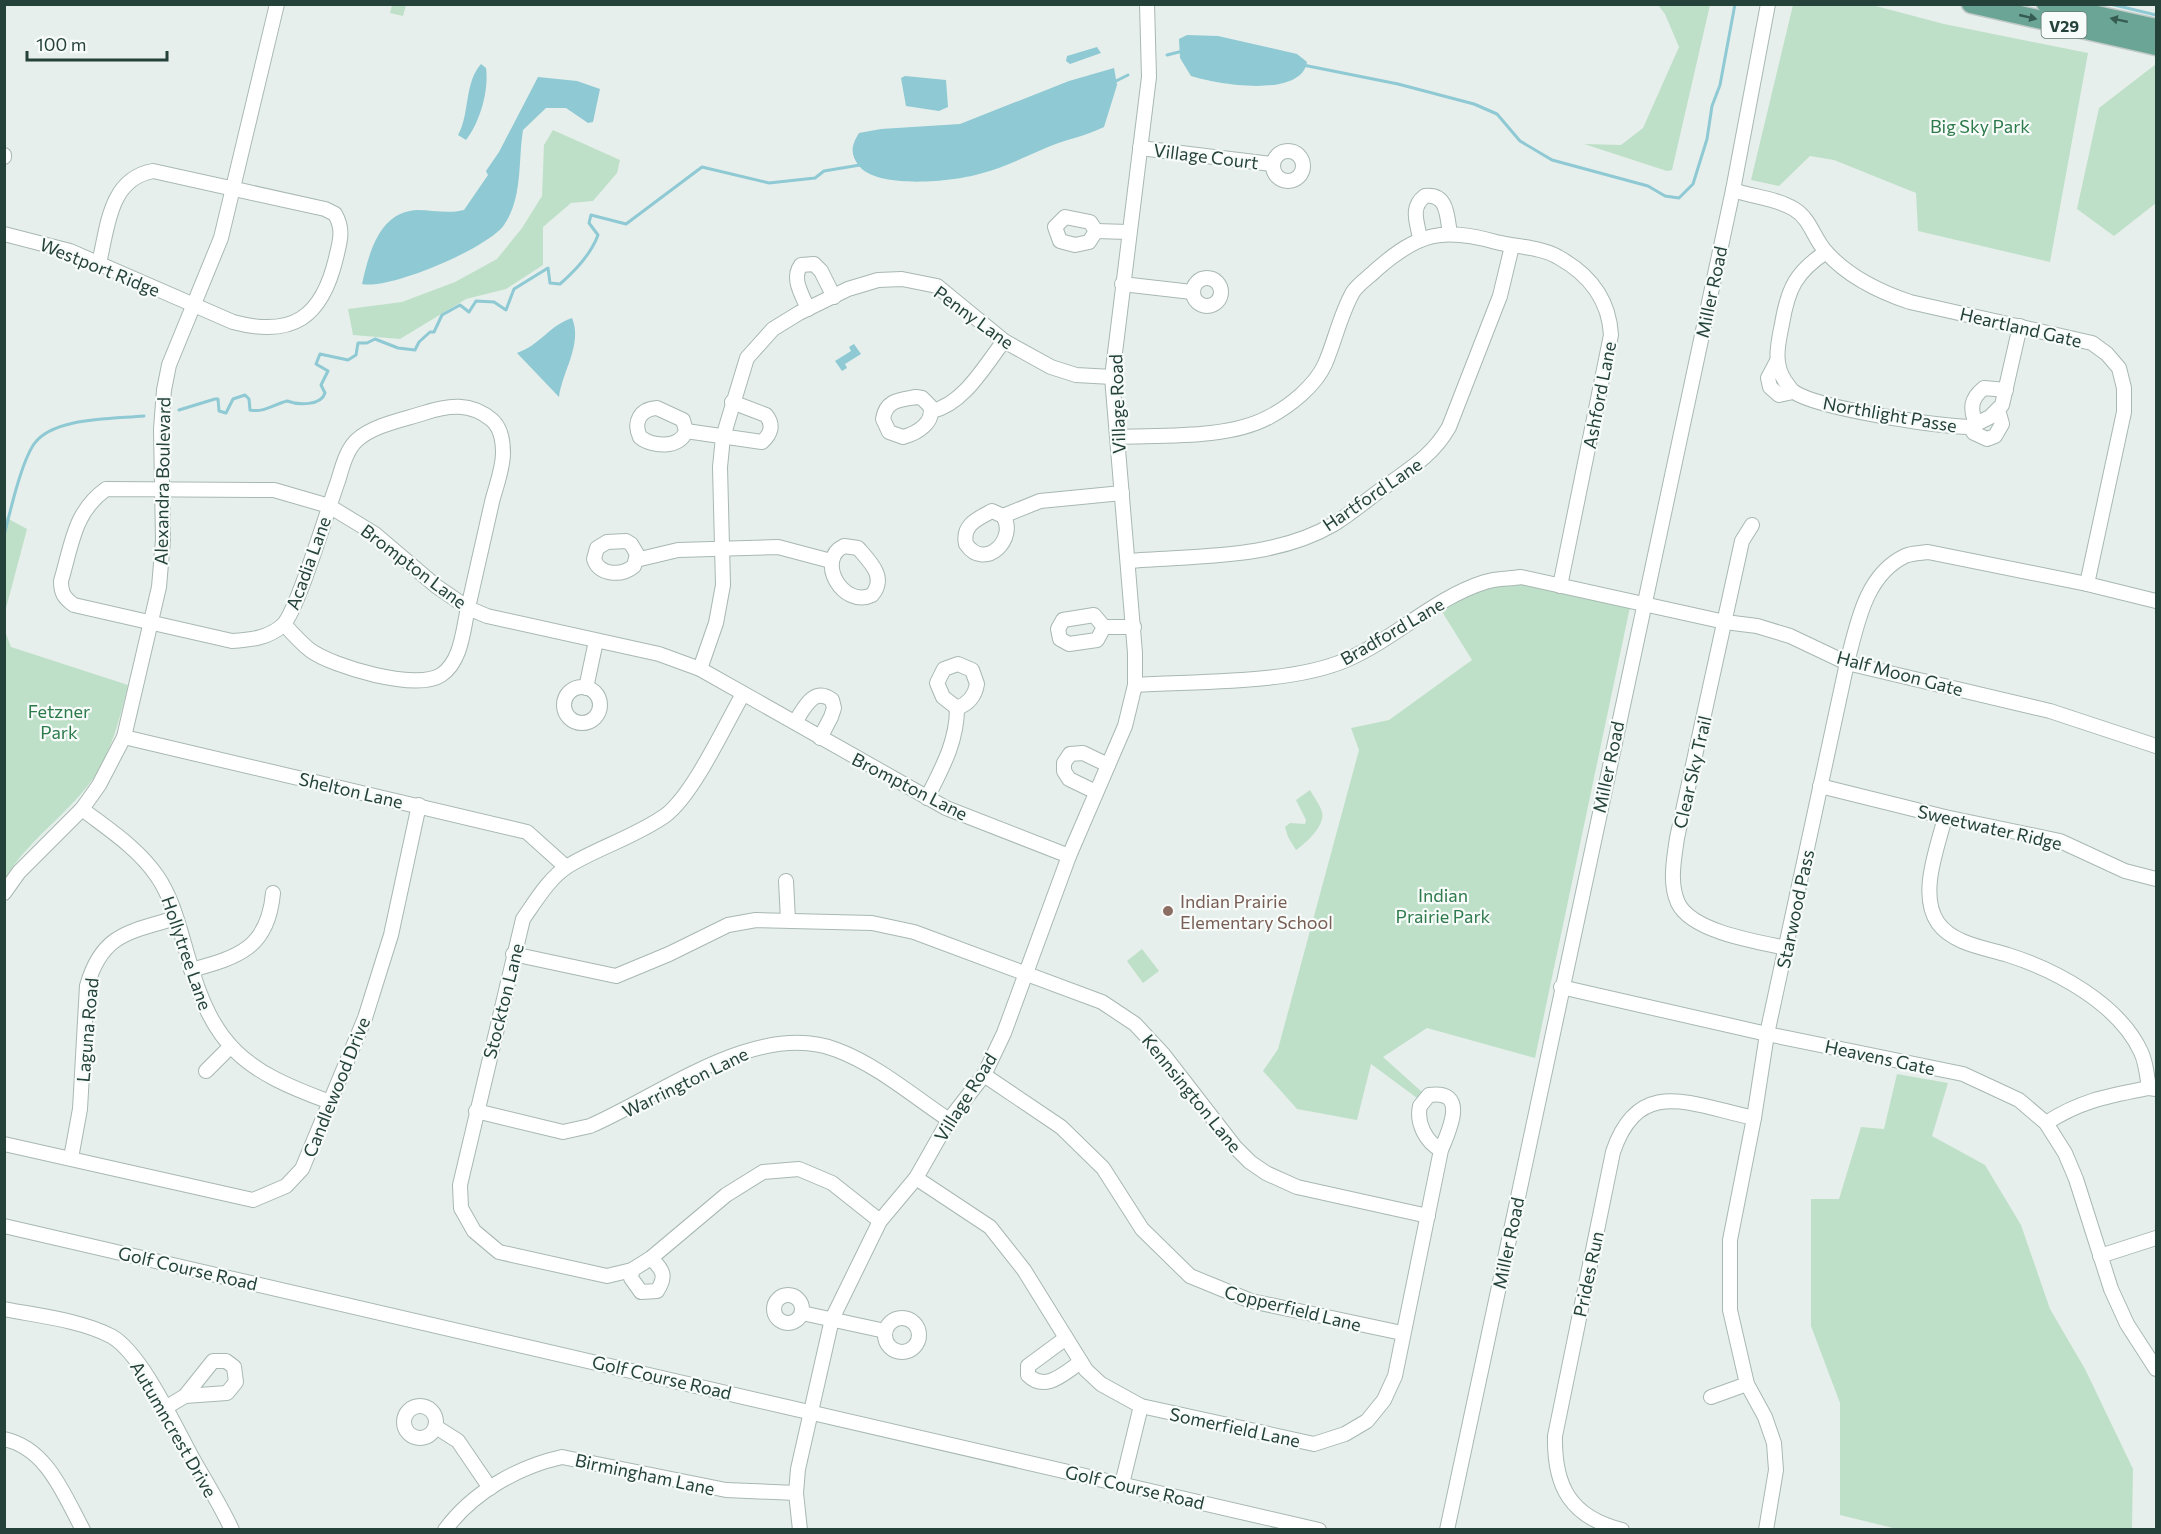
<svg xmlns="http://www.w3.org/2000/svg" width="2161" height="1534" viewBox="0 0 2161 1534" font-family="Commissioner,sans-serif">
<rect width="100%" height="100%" fill="#e6efeb"/>
<!-- green -->
<g fill="#bfe0c8">
<path d="M392 5H406L403 16 390 13Z"/>
<path d="M1658 5H1710L1672 170 1667 171 1584 144 1621 145 1643 128 1679 47 1665 14Z"/>
<path d="M1793 5H1872L1944 24 2088 53 2050 262 1918 231 1916 193 1834 160 1810 156 1779 186 1751 180Z"/>
<path d="M2156 64V203L2114 236 2077 209 2099 108Z"/>
<path d="M553 130 620 160 617 173 593 201 571 203 543 227V265L506 289 466 299 400 339 353 335 348 309 402 302 455 282 497 259 522 228 542 196 544 145Z"/>
<path d="M5 517 27 529 5 612Z"/>
<path d="M1518 583 1630 607 1535 1058 1427 1028 1383 1057 1422 1092 1417 1098 1371 1064 1357 1120 1297 1109 1263 1071 1278 1049 1359 750 1351 728 1389 720 1472 660 1441 610C1466 595 1489 587 1518 583Z"/>
<path d="M5 631 11 647 128 685C120 717 112 752 92 780 66 816 27 841 5 879Z"/>
<path d="M1310 790C1314 797 1320 805 1322 812 1326 825 1305 844 1296 850L1288 837 1285 827 1290 823 1305 824 1306 820 1296 800Z"/>
<path d="M1142 949 1159 971 1143 983 1127 961Z"/>
<path d="M1897 1074 1948 1083 1932 1136 1985 1165 2021 1225 2050 1309 2085 1369 2133 1469 2132 1529 1901 1530 1840 1515V1403L1811 1326V1199H1839L1861 1127 1884 1129Z"/>
</g>
<!-- water -->
<g fill="#8ec9d4">
<path d="M1187 35 1218 36 1297 54 1307 62C1301 99 1216 84 1191 76L1180 58 1179 39Z"/>
<path d="M1097 47 1101 53 1070 64 1066 61 1067 56Z"/>
<path d="M481 64 486 68C489 91 480 122 466 140L458 135C470 114 464 83 481 64Z"/>
<path d="M1114 68 1117 85 1104 127C1086 136 1067 139 1048 147 1025 157 1003 168 979 174 952 182 877 189 859 166 850 154 851 146 859 133L881 129 960 124 1069 81Z"/>
<path d="M905 76 946 80 948 107 939 111 906 106 901 78Z"/>
<path d="M538 77 577 81 600 89 593 122 588 123 566 108H546L523 130C518 161 523 198 504 225 488 248 390 290 362 284 369 253 379 212 417 210 433 210 448 214 464 210L488 175 486 171 499 152Z"/>
<path d="M572 318C583 344 562 372 559 397L517 353C540 345 550 325 572 318Z"/>
<path d="M854 344 861 354 845 364 847 368 842 371 835 361 851 351 849 347Z"/>
</g>
<g fill="none" stroke-linecap="round" stroke-linejoin="round">
<!-- stream -->
<g stroke="#8ec9d4" stroke-width="3">
<path d="M2110 4 2156 15"/>
<path d="M1167 55 1183 51"/>
<path d="M1303 65 1398 84 1474 104 1497 114 1520 141 1552 160 1648 186 1665 196 1679 198 1693 184 1707 139 1712 106 1720 85 1735 4"/>
<path d="M1114 82 1128 75"/>
<path d="M179 410 215 399H218L219 411 226 413 233 399 245 395 249 399 250 410C264 413 275 404 287 401 298 405 321 406 325 393L321 385 328 371 316 364 320 354 348 360 356 355 358 343H367L375 339 398 348 415 350 419 342 430 332H434L442 315 460 305 469 312 476 301 494 302 506 310 514 289 548 268 550 283 560 284C575 271 591 254 598 235L589 223 591 215 626 224 702 167 769 183 815 178 824 171 860 165"/>
<path d="M4 536C10 512 21 463 34 444 53 417 114 419 144 416"/>
</g>
<!-- minor casing -->
<g stroke="#a8b8b2" stroke-width="16">
<g id="minor">
<path d="M1140 148 1272 164"/>
<circle cx="1288" cy="166" r="15"/>
<path d="M4 155V157"/>
<path d="M1733 190C1753 197 1776 198 1794 209 1811 219 1814 240 1827 253 1849 277 1880 292 1910 302L2092 343 2107 354 2119 368 2124 388V412L2087 584"/>
<path d="M1065 217 1090 222 1096 231 1089 242 1075 245 1060 241 1055 227Z"/>
<path d="M1096 231 1128 232"/>
<path d="M4 234 70 251 233 322C293 338 322 317 336 258 340 241 344 230 335 214L325 209 153 171C109 179 108 227 99 263"/>
<path d="M1420 238C1417 222 1410 207 1425 196 1448 193 1447 217 1450 234"/>
<path d="M1826 252C1796 272 1788 288 1782 324 1778 344 1773 363 1785 381 1788 385 1791 390 1794 392 1820 409 1936 426 1970 427L1974 433 1987 439 1995 436 2002 424 1998 410"/>
<circle cx="1207" cy="292" r="14"/>
<path d="M1122 284 1192 292"/>
<path d="M808 309C802 294 791 279 801 265L814 264 821 271 834 297"/>
<path d="M1777 361 1768 378 1770 387 1779 395 1793 392"/>
<path d="M916 397 922 398 930 406C935 422 918 433 903 437L889 432 883 419C886 400 899 400 916 397Z"/>
<path d="M657 408 683 420 686 431C680 449 652 447 640 437 633 422 640 409 657 408Z"/>
<path d="M932 411C964 404 985 365 1004 341"/>
<path d="M1976 424C1970 409 1970 399 1984 388L2006 390"/>
<path d="M1970 427 1990 417 2002 405 2020 326"/>
<path d="M686 431 762 442C771 434 774 425 766 415L732 402"/>
<path d="M1117 437C1163 435 1229 439 1269 417 1290 406 1315 386 1325 364 1335 341 1340 315 1353 292 1358 284 1369 277 1376 270 1418 233 1442 227 1496 242 1516 247 1541 247 1558 257 1589 274 1609 299 1611 335L1560 586"/>
<path d="M992 511 1003 516C1018 538 985 572 966 544 962 525 977 519 992 511Z"/>
<path d="M1003 516 1040 501 1122 493"/>
<path d="M1752 525 1742 541 1677 838C1674 859 1669 883 1678 903 1692 932 1758 942 1787 948"/>
<path d="M626 541 631 544 637 554 634 566C622 576 599 576 594 559L597 548 607 542Z"/>
<path d="M844 546 858 548C870 562 887 577 872 595 843 609 815 560 844 546Z"/>
<path d="M636 560 678 550 778 547 831 561"/>
<path d="M1128 561C1196 555 1273 560 1334 524 1352 513 1369 498 1386 486 1411 468 1433 455 1449 427L1500 296 1512 246"/>
<path d="M1094 615 1104 627 1097 640 1069 644 1060 639 1058 629 1063 620Z"/>
<path d="M284 624C292 633 301 643 310 650 333 667 416 691 441 675 462 661 463 629 468 608 476 572 484 537 492 502 496 486 503 469 503 453 503 441 501 428 492 420 471 402 448 405 424 413 402 420 374 425 357 440 346 450 342 468 338 481 328 508 298 610 283 625 269 638 250 640 232 641L74 605C64 598 61 593 61 581 72 544 74 512 106 489L274 490 329 506 375 534 436 586 468 608 487 616 659 654 700 669 946 808 1069 856"/>
<path d="M1104 627H1134"/>
<path d="M958 664 972 670 977 684C975 696 968 704 957 708L943 697 937 683 944 669Z"/>
<path d="M700 669 716 623 723 585 720 467 723 437 747 358 773 329 799 313 848 289 878 280 902 279 937 286 1004 341 1051 367 1076 375 1112 377"/>
<path d="M1135 685C1197 681 1291 684 1346 660 1395 639 1434 598 1485 582 1496 578 1509 579 1521 577L1725 622 1757 626 1790 636 1847 663 2050 711 2156 746"/>
<circle cx="582" cy="705" r="18"/>
<path d="M586 688 596 641"/>
<path d="M743 694C724 727 694 793 666 815 635 837 599 847 568 866 549 878 535 902 523 919L460 1185 461 1208 474 1231 499 1252 607 1276 632 1270 651 1258 726 1195 763 1172 799 1169 832 1183 880 1221"/>
<path d="M795 722C804 709 813 686 832 700L834 708 831 717 820 738"/>
<path d="M124 737 527 832 566 867"/>
<path d="M1820 786 1945 817 2060 841 2125 871 2156 879"/>
<path d="M1096 792 1069 779 1064 771V763L1070 754 1083 753 1108 765"/>
<path d="M927 798C942 768 957 742 957 708"/>
<path d="M82 809C108 829 138 848 157 876 173 899 180 930 188 957 213 1048 245 1071 330 1102"/>
<path d="M1945 817C1938 847 1918 894 1938 923 1953 944 1986 948 2008 955 2056 970 2119 1004 2141 1052 2146 1062 2147 1076 2149 1088"/>
<path d="M786 881 788 920"/>
<path d="M4 893 19 872 82 809 99 785 124 737 159 587 163 540 161 429 164 390 169 365 221 238 277 4"/>
<path d="M513 954 616 976 669 954 728 925 756 920 872 923 914 932 1102 1002 1135 1024 1163 1054 1235 1147 1250 1162 1266 1173 1297 1187 1428 1216"/>
<path d="M191 970C239 957 268 948 273 893"/>
<path d="M1561 987 1767 1034 1963 1074 2019 1100 2046 1123 2065 1153 2076 1179 2111 1289 2127 1324 2156 1369"/>
<path d="M206 1071 230 1047"/>
<path d="M984 1075 1061 1127 1103 1168 1142 1229 1190 1276 1251 1301 1402 1333"/>
<path d="M476 1111 563 1132 590 1126C660 1096 758 1019 837 1050 877 1065 913 1096 949 1120"/>
<path d="M2046 1123C2082 1100 2108 1096 2149 1088L2156 1089"/>
<path d="M4 1144 253 1200 286 1186 302 1169 365 1018 391 935 419 805"/>
<path d="M71 1158 80 1109 87 986C102 933 130 932 176 918"/>
<path d="M916 1178 990 1227 1024 1270 1086 1370 1101 1384 1141 1406 1314 1444 1345 1434 1367 1421 1384 1400 1395 1376 1441 1150C1449 1131 1469 1089 1429 1095L1420 1106C1416 1123 1426 1142 1441 1150"/>
<path d="M4 1226 1319 1530"/>
<path d="M2100 1256 2156 1238"/>
<path d="M632 1270 631 1278 641 1292 657 1291C667 1276 663 1270 651 1258"/>
<circle cx="788" cy="1309" r="14"/>
<path d="M4 1309C39 1316 80 1320 111 1336 142 1353 176 1429 194 1461 207 1484 221 1506 232 1530"/>
<path d="M802 1313 885 1331"/>
<circle cx="902" cy="1335" r="17"/>
<path d="M1066 1338 1028 1366V1375C1046 1393 1065 1372 1081 1362"/>
<path d="M1711 1397 1747 1384"/>
<circle cx="420" cy="1422" r="16"/>
<path d="M165 1408 185 1396 213 1361H226L234 1367 236 1382 227 1393 185 1396"/>
<path d="M436 1427 458 1441 490 1488"/>
<path d="M4 1439C47 1448 64 1495 83 1530"/>
<path d="M1122 1484 1141 1406"/>
<path d="M445 1530C472 1493 517 1467 562 1457L726 1490 796 1493"/>
<path d="M800 1530 796 1493 798 1469 832 1319 880 1221 916 1178 949 1120 984 1075 1004 1033 1069 856 1125 726 1135 685V653L1112 377 1149 77 1147 4"/>
<path d="M1447 1530 1733 190 1768 4"/>
<path d="M1622 1530C1570 1517 1554 1486 1555 1436L1613 1152C1639 1075 1692 1105 1754 1118"/>
<path d="M1766 1530 1776 1470 1774 1443 1765 1417 1747 1384 1730 1310V1240L1754 1118 1767 1034 1847 663C1857 625 1865 575 1905 556 1911 553 1921 553 1928 552L2087 584 2156 601"/>
</g>
</g>
<!-- major casing -->
<g stroke="#c2cac8" stroke-width="21">
<g id="major">
<path d="M1971 4 2156 46"/>
<path d="M2046 4 2156 28"/>
</g>
</g>
<!-- minor -->
<use href="#minor" stroke="#fff" stroke-width="14"/>
<!-- major -->
<use href="#major" stroke="#6aa596" stroke-width="18"/>
</g>
<!-- one-way arrows -->
<defs><path id="oneway-solid" d="M-6-.8H1V-3.2L6.5 0L1 3.2V.8H-6Z" transform="scale(1.5)"/></defs>
<g fill="#365b51">
<use href="#oneway-solid" transform="translate(2028 17) rotate(13)"/>
<use href="#oneway-solid" transform="translate(2119 20) rotate(-168)"/>
</g>
<!-- markers -->
<circle fill="#8d6e63" stroke="#f7fbf9" stroke-width="2" cx="1168" cy="911" r="6"/>
<g text-anchor="middle" dominant-baseline="central" stroke-width="4.5" stroke-linejoin="round" paint-order="stroke">
<!-- shield labels -->
<rect fill="#f7fbf9" stroke="#637a73" stroke-width="1.5" x="2041.5" y="12" width="45" height="26" rx="4.5"/>
<g font-size="16" font-weight="bold" fill="#24423a">
<text x="2064" y="25">V29</text>
</g>
<!-- park labels -->
<g font-size="18" fill="#2d7a4b" stroke="#f7fbf9">
<text x="1980" y="126">Big Sky Park</text>
<text x="59" y="711">Fetzner<tspan x="59" dy="21">Park</tspan></text>
<text x="1443" y="895">Indian<tspan x="1443" dy="21">Prairie Park</tspan></text>
</g>
<!-- street labels -->
<g font-size="18" fill="#24423a" stroke="#f7fbf9">
<text transform="translate(1206 156) rotate(7)">Village Court</text>
<text transform="translate(100 267) rotate(22)">Westport Ridge</text>
<text transform="translate(1711 292) rotate(-78)">Miller Road</text>
<text transform="translate(974 317) rotate(36)">Penny Lane</text>
<text transform="translate(2021 327) rotate(13)">Heartland Gate</text>
<text transform="translate(1599 395) rotate(-79)">Ashford Lane</text>
<text transform="translate(1117 404) rotate(-92)">Village Road</text>
<text transform="translate(1890 414) rotate(10)">Northlight Passe</text>
<text transform="translate(162 481) rotate(-89)">Alexandra Boulevard</text>
<text transform="translate(1372 494) rotate(-34)">Hartford Lane</text>
<text transform="translate(308 563) rotate(-70)">Acadia Lane</text>
<text transform="translate(414 566) rotate(37)">Brompton Lane</text>
<text transform="translate(1392 631) rotate(-30)">Bradford Lane</text>
<text transform="translate(1900 673) rotate(15)">Half Moon Gate</text>
<text transform="translate(1608 767) rotate(-78)">Miller Road</text>
<text transform="translate(1692 772) rotate(-77)">Clear Sky Trail</text>
<text transform="translate(910 786) rotate(27)">Brompton Lane</text>
<text transform="translate(351 790) rotate(13)">Shelton Lane</text>
<text transform="translate(1990 827) rotate(13)">Sweetwater Ridge</text>
<text transform="translate(1795 909) rotate(-78)">Starwood Pass</text>
<text transform="translate(187 953) rotate(71)">Hollytree Lane</text>
<text transform="translate(503 1001) rotate(-76)">Stockton Lane</text>
<text transform="translate(87 1030) rotate(-85)">Laguna Road</text>
<text transform="translate(1880 1057) rotate(12)">Heavens Gate</text>
<text transform="translate(685 1082) rotate(-26)">Warrington Lane</text>
<text transform="translate(336 1087) rotate(-68)">Candlewood Drive</text>
<text transform="translate(1192 1093) rotate(51)">Kennsington Lane</text>
<text transform="translate(965 1097) rotate(-58)">Village Road</text>
<text transform="translate(1508 1243) rotate(-78)">Miller Road</text>
<text transform="translate(188 1268) rotate(13)">Golf Course Road</text>
<text transform="translate(1588 1274) rotate(-78)">Prides Run</text>
<text transform="translate(1293 1308) rotate(14)">Copperfield Lane</text>
<text transform="translate(662 1377) rotate(13)">Golf Course Road</text>
<text transform="translate(1235 1427) rotate(12)">Somerfield Lane</text>
<text transform="translate(174 1429) rotate(60)">Autumncrest Drive</text>
<text transform="translate(645 1474) rotate(12)">Birmingham Lane</text>
<text transform="translate(1135 1487) rotate(13)">Golf Course Road</text>
</g>
<!-- education labels -->
<g font-size="18" fill="#785e54" stroke="#f7fbf9" text-anchor="start">
<text x="1180" y="901">Indian Prairie<tspan x="1180" dy="21">Elementary School</tspan></text>
</g>
</g>
<!-- border -->
<rect width="2161" height="1534" fill="none" stroke="#24423a" stroke-width="12"/>
<!-- scale -->
<path d="M27 51v9h140v-9" fill="none" stroke="#24423a" stroke-width="3"/>
<text x="36" y="51" font-size="18" fill="#24423a" stroke="#f7fbf9" stroke-width="4.5" paint-order="stroke">100 m</text>
</svg>
